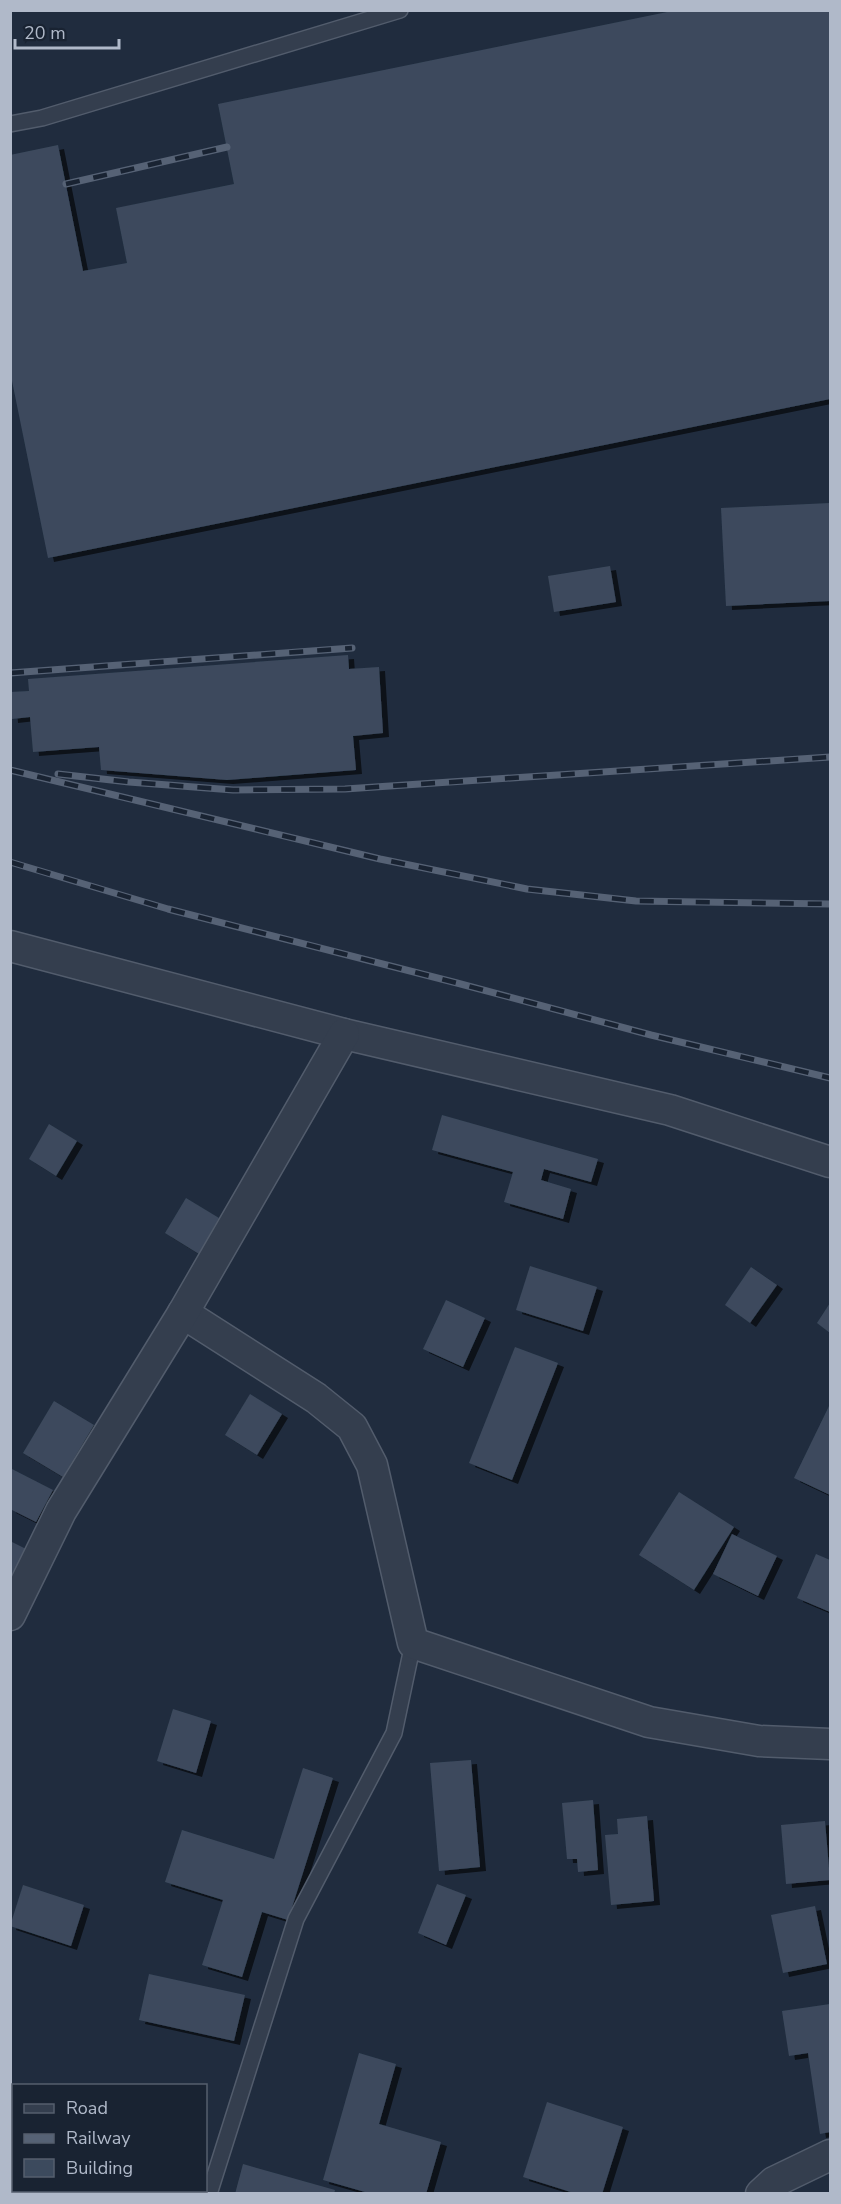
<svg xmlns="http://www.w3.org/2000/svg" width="841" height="2204" viewBox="0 0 841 2204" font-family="'Nunito Sans',sans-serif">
<defs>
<filter id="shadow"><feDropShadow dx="6" dy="4" stdDeviation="0" flood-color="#0009"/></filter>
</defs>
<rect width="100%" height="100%" fill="#202c3e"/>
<!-- building -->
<g fill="#3c4a5d" filter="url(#shadow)">
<path d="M677 10H830V399L48 558 10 371V155L58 145 83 271 127 263 116 208 234 184 218 104Z"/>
<path d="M830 503V601L726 606 721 508Z"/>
<path d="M610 566 616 602 554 612 548 576Z"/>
<path d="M348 655 349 669 379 667 383 733 353 736 356 770 227 780 101 770 99 747 33 752 30 717 12 719 10 692 29 691 28 679Z"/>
<path d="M442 1115 598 1159 591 1182 544 1169 541 1180 571 1189 563 1219 504 1202 513 1172 432 1150Z"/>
<path d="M49 1124 77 1141 56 1176 29 1159Z"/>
<path d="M186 1198 219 1218 199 1254 165 1233Z"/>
<path d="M530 1266 597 1287 583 1331 516 1310Z"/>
<path d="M751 1267 777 1285 750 1323 725 1305Z"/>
<path d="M446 1300 485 1318 463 1367 423 1349Z"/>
<path d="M830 1303V1333L817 1323Z"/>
<path d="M515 1347 558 1363 512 1480 469 1463Z"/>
<path d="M250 1394 282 1414 257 1455 225 1435Z"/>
<path d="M54 1401 94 1425 63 1477 23 1453Z"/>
<path d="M830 1404V1495L794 1478Z"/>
<path d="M10 1468 53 1490 36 1522 10 1509Z"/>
<path d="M679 1492 734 1527 694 1590 639 1555Z"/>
<path d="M732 1534 777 1556 758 1596 713 1574Z"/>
<path d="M10 1541 26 1549 10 1578Z"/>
<path d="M816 1554 830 1560V1612L797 1598Z"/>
<path d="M173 1709 211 1721 196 1773 157 1761Z"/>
<path d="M471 1760 480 1867 439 1871 430 1763Z"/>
<path d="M303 1768 333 1778 288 1920 262 1912 242 1977 202 1965 223 1900 165 1882 182 1830 274 1859Z"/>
<path d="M593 1800 598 1870 578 1872 577 1859H567L562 1803Z"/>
<path d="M647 1816 654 1901 611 1905 605 1835 618 1834 617 1819Z"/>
<path d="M825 1821 830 1880 786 1884 781 1825Z"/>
<path d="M437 1884 466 1895 446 1945 418 1933Z"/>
<path d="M23 1885 84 1905 71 1946 10 1926Z"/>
<path d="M815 1906 827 1964 783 1973 771 1915Z"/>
<path d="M149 1974 245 1995 234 2041 139 2020Z"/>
<path d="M830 2004V2132L820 2134 808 2053 789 2056 782 2011Z"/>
<path d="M359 2053 396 2064 379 2124 441 2142 426 2194H372L323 2180Z"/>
<path d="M547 2102 623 2127 602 2194H577L523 2177Z"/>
<path d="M243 2164 335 2190 334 2194H235Z"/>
</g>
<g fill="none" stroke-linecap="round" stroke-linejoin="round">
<!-- lane casing -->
<g stroke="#525c6c" stroke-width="18">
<g id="lane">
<path d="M10 124 42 118 400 10"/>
<path d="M209 2194 296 1919 394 1733 413 1643"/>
</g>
</g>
<!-- street casing -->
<g stroke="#525c6c" stroke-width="33">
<g id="street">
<path d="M10 946 344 1034 670 1110 830 1162"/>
<path d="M183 1313 316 1398 352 1427 372 1465 413 1643 649 1722 759 1741 830 1744"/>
<path d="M10 1615 61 1511 183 1313 344 1034"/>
<path d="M761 2194 774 2182 830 2155"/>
</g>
</g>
<!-- lane -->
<use href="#lane" stroke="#343e4e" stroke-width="15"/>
<!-- street -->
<use href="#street" stroke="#343e4e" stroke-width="30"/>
<!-- rail casing -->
<g stroke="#566275" stroke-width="7">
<g id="rail">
<path d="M66 184 227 147"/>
<path d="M10 673 352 648"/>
<path d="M10 770 380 859 527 889 636 901 830 904"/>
<path d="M58 774 129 782 233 790 345 789 830 757"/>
<path d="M10 862 168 909 457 983 651 1035 830 1078"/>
</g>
</g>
<!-- rail -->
<use href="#rail" stroke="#192332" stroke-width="4.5" stroke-dasharray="14" stroke-linecap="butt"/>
</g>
<!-- border -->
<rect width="841" height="2204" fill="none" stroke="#b0b9c9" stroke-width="24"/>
<!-- legend -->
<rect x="12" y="2084" width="195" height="108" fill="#192332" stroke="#555f6e" stroke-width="1.5"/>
<rect x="24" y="2104" width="30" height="9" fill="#343e4e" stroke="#555f6e" stroke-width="1.5"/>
<text x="66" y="2114" font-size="18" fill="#b0b9c9">Road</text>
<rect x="24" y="2134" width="30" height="9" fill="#566275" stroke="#555f6e" stroke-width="1.5"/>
<text x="66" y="2144" font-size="18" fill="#b0b9c9">Railway</text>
<rect x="24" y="2159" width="30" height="18" fill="#3c4a5d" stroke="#555f6e" stroke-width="1.5"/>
<text x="66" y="2174" font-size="18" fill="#b0b9c9">Building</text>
<!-- scale -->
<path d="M15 39v9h104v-9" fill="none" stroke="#b0b9c9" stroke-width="3"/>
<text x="24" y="39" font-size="18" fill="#b0b9c9" stroke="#192332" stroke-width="4.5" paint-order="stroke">20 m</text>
</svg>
